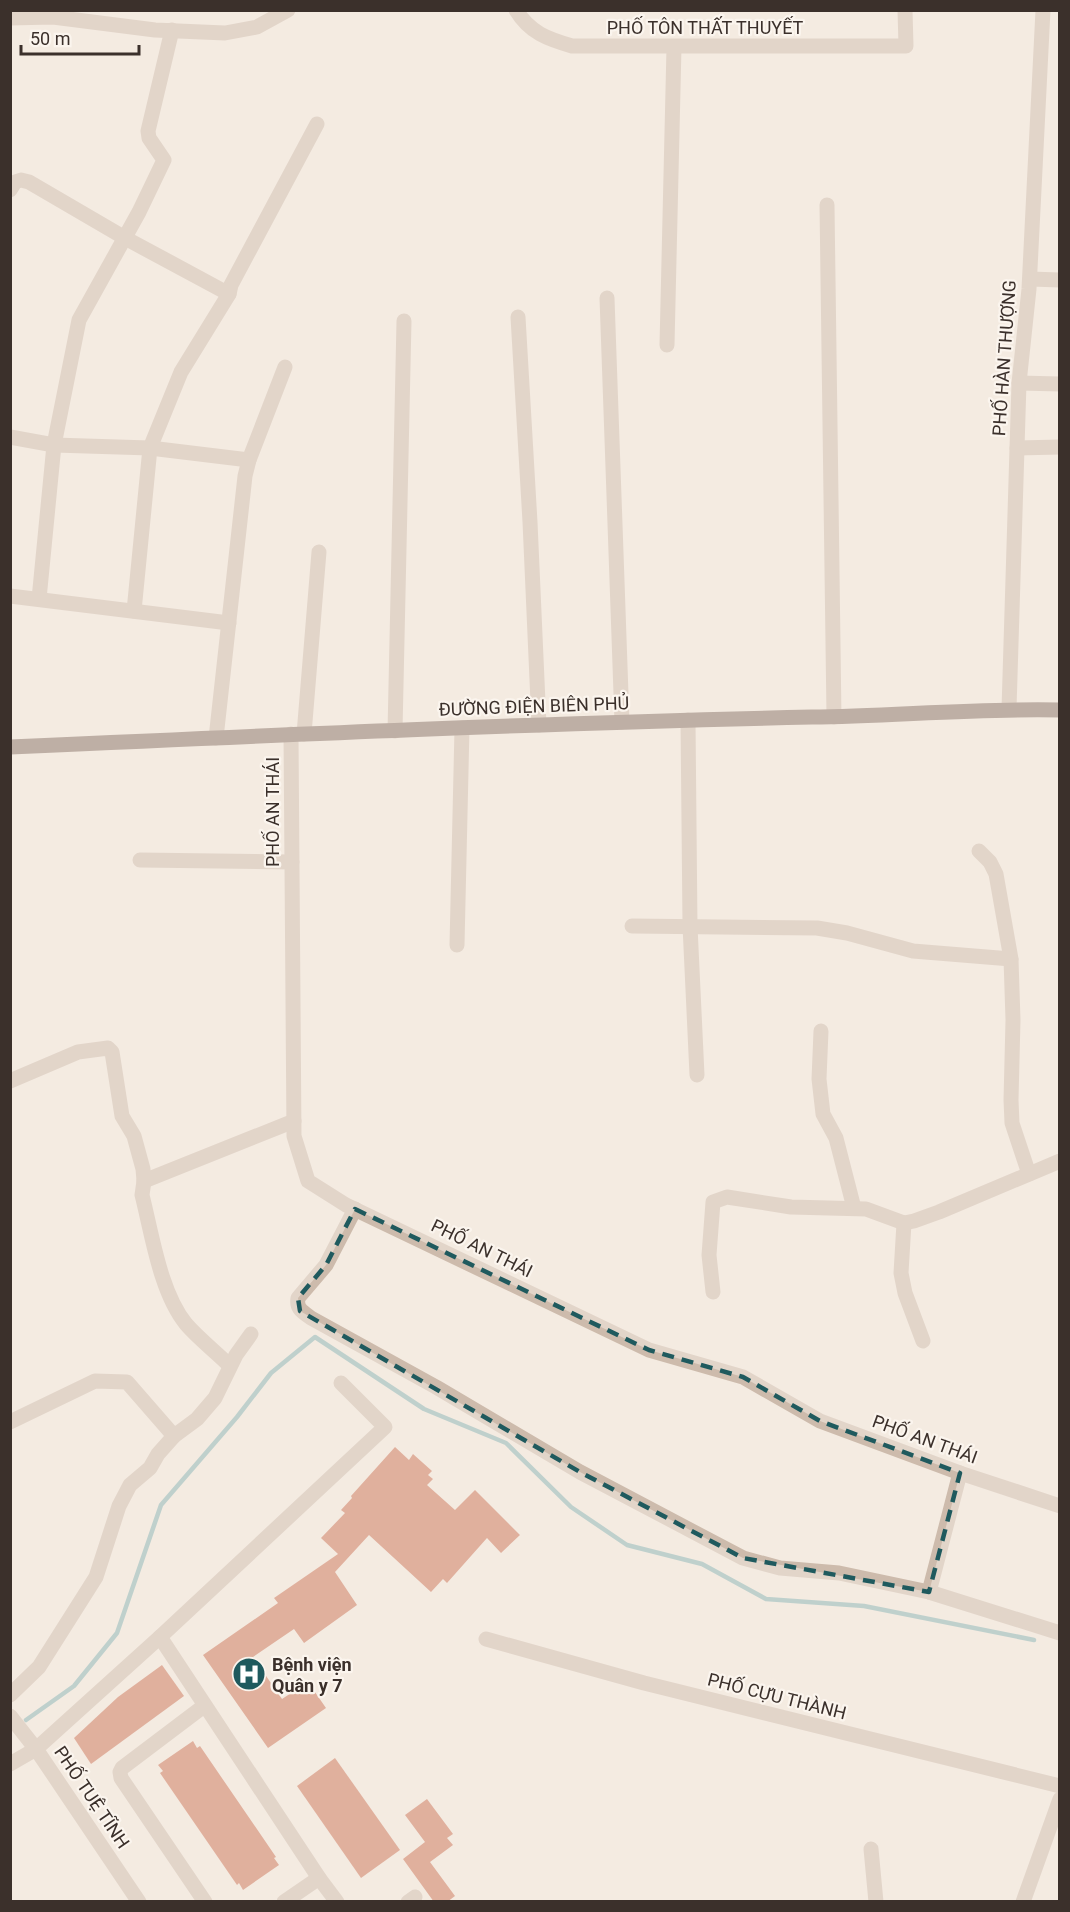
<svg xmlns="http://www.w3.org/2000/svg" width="1070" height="1912" viewBox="0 0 1070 1912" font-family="Roboto,sans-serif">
<rect width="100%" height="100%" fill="#f4ebe1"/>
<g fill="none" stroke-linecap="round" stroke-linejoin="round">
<!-- stream -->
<path stroke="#7fb0b2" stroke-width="4.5" d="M26 1720 74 1686 117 1633 161 1505 237 1417 271 1373 315 1337 424 1409 506 1443 571 1507 627 1545 702 1564 766 1599 864 1606 1034 1640"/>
</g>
<!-- building -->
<g fill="#c8694b">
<path d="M395 1447 409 1460 413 1454 432 1471 428 1475 433 1479 427 1485 455 1510 475 1490 520 1535 501 1553 487 1538 447 1583 443 1579 431 1592 369 1535 335 1572 357 1605 304 1643 294 1629 253 1657 282 1699 308 1682 326 1708 268 1748 203 1655 278 1603 274 1598 338 1554 321 1538 345 1513 341 1510 352 1498 351 1496Z"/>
<path d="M162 1665 184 1696 91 1764 74 1738 118 1697Z"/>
<path d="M193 1741 197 1748 200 1746 276 1857 274 1858 279 1865 243 1890 239 1883 237 1885 160 1773 163 1771 158 1765Z"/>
<path d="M335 1758 400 1850 361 1878 297 1786Z"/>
<path d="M427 1799 453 1834 447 1838 453 1845 430 1862 455 1896 447 1902H434L403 1859 425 1842 405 1815Z"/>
</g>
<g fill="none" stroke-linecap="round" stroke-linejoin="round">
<!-- minor -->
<g stroke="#cdbbac" stroke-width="15">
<path d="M516 10C530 33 548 39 572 46H906L905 10"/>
<path d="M10 18 53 17 155 30 225 33 257 27 288 10"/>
<path d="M10 190 15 182 21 180 29 182 125 238 229 294"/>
<path d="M827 205 834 717"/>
<path d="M1030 279 1060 280"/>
<path d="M607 298 622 722"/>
<path d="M518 317 530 522 539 725"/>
<path d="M667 345 674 47"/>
<path d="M1019 383 1060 384"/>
<path d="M10 437 54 445 150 448 249 460"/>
<path d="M1017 448 1060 447"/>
<path d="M10 596 229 623"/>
<path d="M39 599 54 445 79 320 139 212 164 160 149 138 148 131 172 30"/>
<path d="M134 611 150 448 181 372 229 294 231 285 317 124"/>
<path d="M1009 709 1019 383 1029 289 1043 10"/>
<path d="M688 720 690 926 697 1075"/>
<path d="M395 731 404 321"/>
<path d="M291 734 294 1136 308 1181 346 1205 649 1350 743 1377 820 1421 960 1473 1060 1506"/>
<path d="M304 734 319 552"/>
<path d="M216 738 245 476 249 460 285 367"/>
<path d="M979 851 990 862 996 874 1011 959 1013 1020 1011 1100 1012 1123 1029 1174"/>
<path d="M140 860 292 862"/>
<path d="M632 926 817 928 847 933 913 951 1011 959"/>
<path d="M457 945 462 728"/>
<path d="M821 1031 819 1079 823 1114 836 1138 854 1208"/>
<path d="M10 1081 78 1052 108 1048 112 1052 122 1116 134 1136 143 1169 144 1181 142 1195C152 1234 160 1292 186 1324 199 1339 216 1352 230 1366"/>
<path d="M144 1181 294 1121"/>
<path d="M355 1209 326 1265 298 1298C296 1309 303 1312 311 1318L436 1387 580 1472 743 1558 780 1568 839 1573 929 1592 1060 1633"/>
<path d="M904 1223 901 1273 905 1293 923 1341"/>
<path d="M713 1292 709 1255 713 1202 727 1197 791 1207 866 1209 904 1223 914 1221 939 1212 1060 1161"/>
<path d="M10 1422 95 1381 127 1382 174 1436"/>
<path d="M929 1592 960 1473"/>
<path d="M160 1637 319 1878 337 1902"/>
<path d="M486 1639 644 1683 1060 1786"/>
<path d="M10 1695 39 1667 96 1577 119 1506 130 1485 150 1468 158 1454 174 1436 197 1419 215 1398 236 1355 251 1334"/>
<path d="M204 1706 122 1768 120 1772 121 1778 205 1902"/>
<path d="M10 1716 36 1749 139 1902"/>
<path d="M10 1764 36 1749 160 1637 385 1427 341 1383"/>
<path d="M871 1849 876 1902"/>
<path d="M284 1902 319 1878"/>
<path d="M408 1902 415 1897"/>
<path d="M1023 1902 1060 1799"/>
</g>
<!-- major -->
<path stroke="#7d675c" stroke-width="15" d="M10 747C277 735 545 723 812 717 894 716 977 708 1060 710"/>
</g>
<!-- marked area -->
<path d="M0 0H1070V1912H0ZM355 1209 649 1350 743 1377 820 1421 960 1473 929 1592 743 1558 580 1472 300 1311 298 1298 326 1265Z" fill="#f4ebe1" fill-opacity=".55" fill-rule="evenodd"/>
<path fill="none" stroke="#1f5a5e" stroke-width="4.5" stroke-dasharray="12 8" stroke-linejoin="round" d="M355 1209 649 1350 743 1377 820 1421 960 1473 929 1592 743 1558 580 1472 300 1311 298 1298 326 1265Z"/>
<!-- icons -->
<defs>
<g id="hospital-disc" transform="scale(1.725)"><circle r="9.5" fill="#1f5a5e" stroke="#fbf5ee"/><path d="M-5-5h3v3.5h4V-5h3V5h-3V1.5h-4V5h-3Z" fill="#fff"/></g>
</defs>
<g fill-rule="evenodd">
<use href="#hospital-disc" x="249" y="1674"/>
</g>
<g text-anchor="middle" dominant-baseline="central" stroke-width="4.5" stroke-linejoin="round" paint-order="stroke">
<!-- street labels -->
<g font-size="18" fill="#3b302b" stroke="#fbf5ee">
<text x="705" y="27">PHỐ TÔN THẤT THUYẾT</text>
<text transform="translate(1004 358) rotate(-86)">PHỐ HÀN THƯỢNG</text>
<text transform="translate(534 706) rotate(-2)">ĐƯỜNG ĐIỆN BIÊN PHỦ</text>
<text transform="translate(272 812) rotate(-90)">PHỐ AN THÁI</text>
<text transform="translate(482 1248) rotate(26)">PHỐ AN THÁI</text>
<text transform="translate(925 1439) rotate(20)">PHỐ AN THÁI</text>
<text transform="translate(777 1696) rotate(14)">PHỐ CỰU THÀNH</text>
<text transform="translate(92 1797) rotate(56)">PHỐ TUỆ TĨNH</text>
</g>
<!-- poi labels -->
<g font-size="18" font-weight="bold" fill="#3b302b" stroke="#fbf5ee" text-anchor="start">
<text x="272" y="1664">Bệnh viện<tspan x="272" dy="21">Quân y 7</tspan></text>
</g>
</g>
<!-- border -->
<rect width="1070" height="1912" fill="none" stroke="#3b302b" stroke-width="24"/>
<!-- scale -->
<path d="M21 45v9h118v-9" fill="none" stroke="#3b302b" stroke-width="3"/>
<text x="30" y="45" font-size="18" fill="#3b302b" stroke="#fbf5ee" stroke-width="4.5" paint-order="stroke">50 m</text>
</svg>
